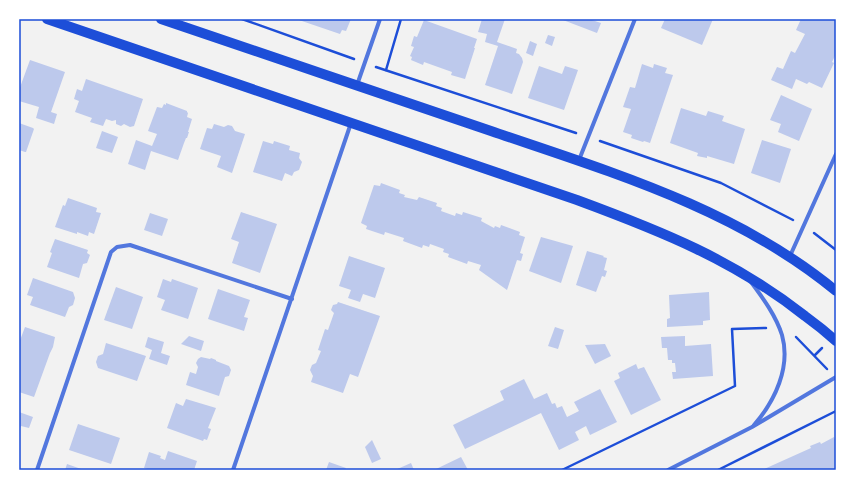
<svg xmlns="http://www.w3.org/2000/svg" width="855" height="489" viewBox="0 0 855 489" font-family="Karla,sans-serif">
<rect width="100%" height="100%" fill="#f2f2f2"/>
<!-- building -->
<g fill="#bdc9ec">
<path d="M296 19H351L346 31 342 30 340 34Z"/>
<path d="M482 19H505L497 42 517 49 516 53 519 54 522 58 523 62 512 94 485 85 498 46 485 42 487 34 478 32Z"/>
<path d="M563 19H589L601 23 597 33 563 20Z"/>
<path d="M665 19H713L702 45 661 28Z"/>
<path d="M801 19H836V54L832 62 834 63 822 88 809 82 807 84 796 79 792 89 771 80 777 67 783 69 791 51 795 53 805 34 796 30Z"/>
<path d="M424 20 477 39 474 48H475L465 79 451 75 452 72 424 62 423 65 411 60 412 57 410 56 414 47 411 46 414 36 417 37Z"/>
<path d="M548 35 555 37 552 46 545 43Z"/>
<path d="M530 41 537 44 533 56 526 53Z"/>
<path d="M30 60 65 72 51 112 57 114 54 124 36 118 39 107 19 101V90Z"/>
<path d="M642 64 653 68 654 64 667 68 665 73 673 75 650 143 644 141 643 142 631 138 632 135 623 132 631 109 623 107 630 87 635 88Z"/>
<path d="M539 66 562 74 565 66 578 70 564 110 528 98Z"/>
<path d="M86 79 143 99 134 126 130 127 124 124 121 126 116 124V120L112 121 106 119 103 126 90 122 92 118 75 112 79 101 74 99 77 89 82 91Z"/>
<path d="M781 95 812 109 799 141 778 132 781 124 770 120Z"/>
<path d="M166 103 187 111V112L188 113 187 117 192 119 188 132H189L187 138H186L184 143 178 160 151 151 145 170 128 164 136 140 152 146 157 134 148 131 157 107 162 108 164 104 166 105Z"/>
<path d="M681 108 706 116 708 111 724 116 722 121 745 129 734 164 707 156V158L697 156 698 153 670 143Z"/>
<path d="M19 123 33 128 34 129 26 152H25L19 150Z"/>
<path d="M214 124 224 127 228 125 232 126 235 131 245 134 232 173 217 167 221 156 200 149 207 128 212 129Z"/>
<path d="M102 131 118 137 112 153 96 148Z"/>
<path d="M762 140 791 149 780 183 751 173Z"/>
<path d="M263 141 273 144 274 141 290 146 289 150 300 153 299 158 302 162 299 170 294 172 292 176 285 173 282 181 253 172Z"/>
<path d="M381 183 400 190 399 193 405 195 404 197 417 200 419 197 437 203 436 206 442 208 441 211 455 216 456 213 462 215 463 212 482 218 481 221 494 228 495 226 500 228 501 225 520 232 519 235 525 237 520 253 523 254 521 261 517 260 507 290 479 270 481 265 468 261 467 264 448 257 449 254 443 252 444 249 430 244 429 247 423 245 422 248 403 241 404 238 385 232 384 235 366 229 367 226 361 223 374 185 380 186Z"/>
<path d="M68 198 97 208 96 212 101 213 94 234 89 232 88 236 77 232V234L55 227 63 205 65 206Z"/>
<path d="M241 212 277 224 260 273 232 263 239 242 231 239Z"/>
<path d="M150 213 168 219 162 236 144 230Z"/>
<path d="M541 237 573 246 561 283 529 271Z"/>
<path d="M55 239 88 250 87 253 90 255 87 263 83 264 79 278 47 267 52 253 50 252Z"/>
<path d="M587 251 604 256 603 257 607 258 604 270 607 271 605 277 602 276 596 292 576 285Z"/>
<path d="M349 256 385 268 375 298 363 294 360 302 348 298 351 290 339 286Z"/>
<path d="M33 278 73 292 75 298 73 305 69 307 65 317 30 305 33 297 27 295Z"/>
<path d="M163 279 171 282 172 279 198 288 188 319 161 310 165 300 157 297Z"/>
<path d="M116 287 143 297 132 329 104 320Z"/>
<path d="M218 289 250 300 244 317 248 318 244 331 208 319Z"/>
<path d="M709 292 710 320 703 321V325L667 327V319L670 318 669 295Z"/>
<path d="M338 302 380 316 358 377 350 374 343 393 311 382 313 376 310 370 312 365 316 363 321 351 318 350 325 329 328 330 334 313 331 310 333 305 337 304Z"/>
<path d="M25 327 55 337 53 347 50 353 34 397 19 392V343Z"/>
<path d="M555 327 564 330 558 349 548 346Z"/>
<path d="M189 336 204 341 201 351 181 344Z"/>
<path d="M685 336V346L711 344 713 376 673 379 672 372H676L675 363H672V360H668L667 348H662L661 337Z"/>
<path d="M148 337 164 342 161 353 170 356 167 365 149 359 152 350 145 347Z"/>
<path d="M106 343 146 356 137 381 98 368 96 362 98 356 103 354Z"/>
<path d="M605 344 611 356 595 364 585 345Z"/>
<path d="M201 357 210 359 211 358 216 360V361L229 366 231 370 229 376 225 377 219 396 186 385 190 372 196 374 198 367 196 363 198 359Z"/>
<path d="M636 364 638 369 644 367 661 400 631 415 614 381 620 378 618 373Z"/>
<path d="M524 379 534 399 547 393 552 404 555 403 557 408 562 406 567 417 579 411 574 402 600 389 617 422 590 435 586 426 575 432 579 440 559 450 541 413 465 449 453 425 504 400 500 391Z"/>
<path d="M186 399 216 408 208 428 211 429 207 440 204 439 203 441 167 428 176 403 183 406Z"/>
<path d="M19 412 33 417 29 428 21 426 19 431Z"/>
<path d="M78 424 120 438 111 464 69 450Z"/>
<path d="M834 437 836 442V470H762L811 448 810 446 820 442 821 444Z"/>
<path d="M372 440 381 459 372 463 365 447Z"/>
<path d="M168 451 197 461 194 470H151L144 468 149 452 161 456 160 458 165 460Z"/>
<path d="M461 457 468 470H434Z"/>
<path d="M329 462 346 468 345 470H326Z"/>
<path d="M411 463 414 470H395Z"/>
<path d="M67 464 84 470H65Z"/>
</g>
<g fill="none" stroke-linecap="round" stroke-linejoin="round">
<!-- path -->
<g stroke="#1d4ed8" stroke-width="2.5">
<path d="M242 19 354 59"/>
<path d="M376 67 576 133"/>
<path d="M386 70 401 19"/>
<path d="M600 141 721 183 793 220"/>
<path d="M814 233 836 250"/>
<path d="M796 337 827 369"/>
<path d="M815 355 822 348"/>
<path d="M562 470 735 386 732 329 766 328"/>
<path d="M718 470 836 411"/>
</g>
<!-- minor -->
<g stroke="#5277de" stroke-width="4">
<path d="M357 85 380 19"/>
<path d="M579 160 635 19"/>
<path d="M790 256 836 154"/>
<path d="M751 282C763 298 776 316 782 335 791 367 775 401 754 425"/>
<path d="M37 470 111 252 117 247 130 245 292 299"/>
<path d="M233 470 351 123"/>
<path d="M668 470 752 427 836 377"/>
</g>
<!-- primary -->
<g stroke="#1d4ed8" stroke-width="10">
<path d="M47 19 577 200C661 231 734 260 805 316 816 324 826 332 836 341"/>
<path d="M161 19C271 56 381 94 491 131 611 172 737 209 836 291"/>
</g>
</g>
<!-- border -->
<rect width="855" height="489" fill="none" stroke="#ffffff" stroke-width="40"/>
<rect x="20" y="20" width="815" height="449" fill="none" stroke="#1d4ed8" stroke-width="1.5"/>
</svg>
